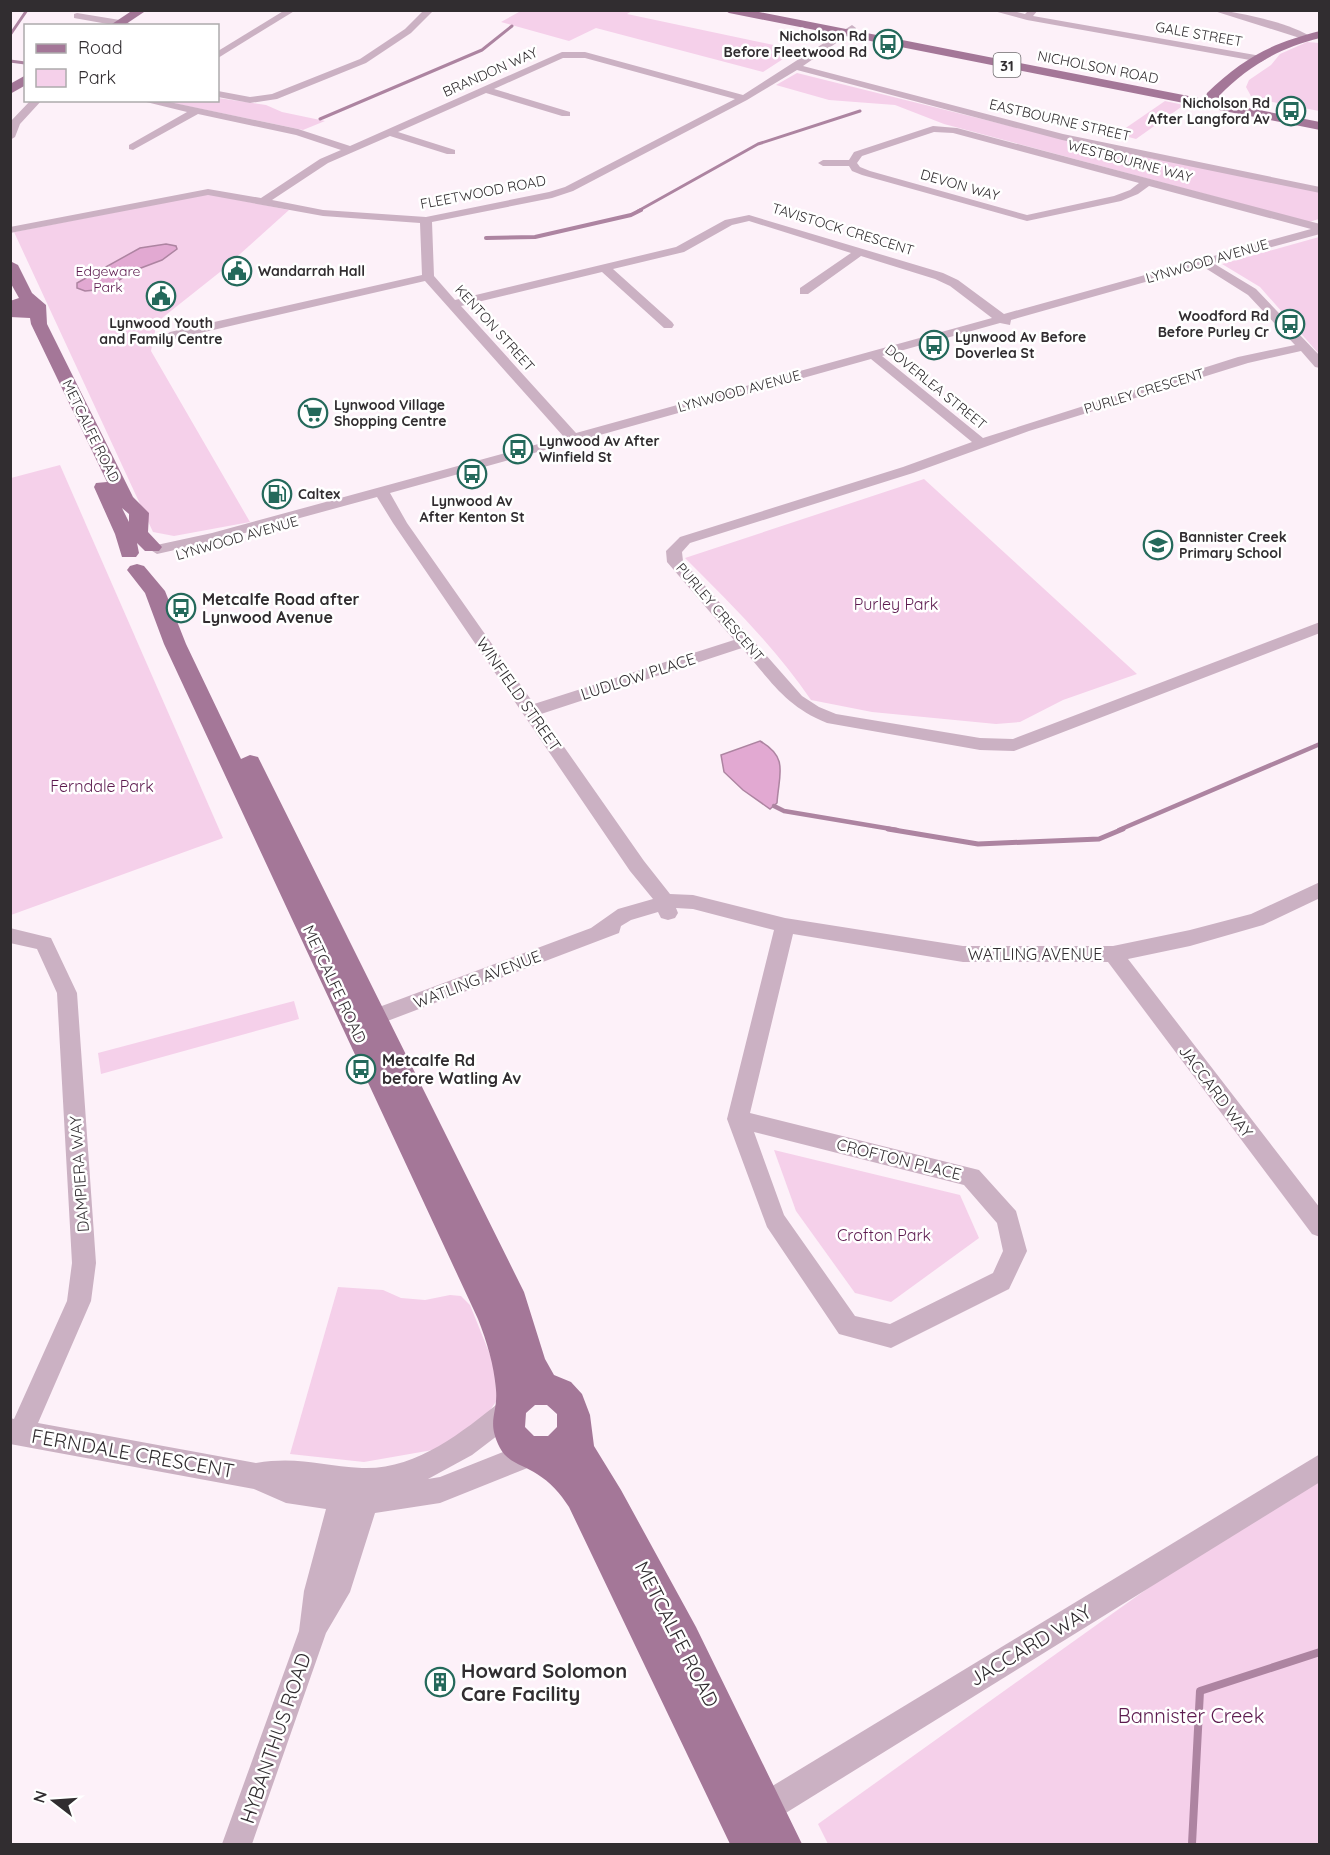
<svg xmlns="http://www.w3.org/2000/svg" width="1330" height="1855" viewBox="0 0 1330 1855" font-family="Quicksand,sans-serif">
<rect width="100%" height="100%" fill="#fdf1f9"/>
<!-- green -->
<g fill="#f5d0ea">
<path d="M515 11H632L627 14 797 50 763 72 596 28 569 41 501 22 519 12Z"/>
<path d="M1307 42 1319 43V111L1252 98 1246 87 1249 80 1271 65 1280 54Z"/>
<path d="M797 73 1014 127 1319 191V219L1309 222 944 124 895 105 829 100 776 85Z"/>
<path d="M218 98 266 105 282 112 325 121 303 130 163 101 218 100Z"/>
<path d="M1165 101 1184 105 1136 139 1117 134Z"/>
<path d="M208 194 289 210 220 272 157 322 151 351 250 522 174 536 153 532 14 232Z"/>
<path d="M1319 237H1320L1319 354 1260 287 1222 264Z"/>
<path d="M60 465 223 838 11 915V478Z"/>
<path d="M924 479 1137 674 1063 700 1020 722 996 724 872 712 811 700C775 647 730 603 685 558Z"/>
<path d="M294 1001 299 1019 101 1074 98 1053Z"/>
<path d="M774 1150 960 1195 979 1238 891 1302 855 1293 796 1211Z"/>
<path d="M338 1287 383 1290 401 1298 425 1300 450 1295 461 1296 470 1305 493 1362 497 1400 489 1412 444 1448 364 1462 290 1454Z"/>
<path d="M1319 1466V1844H828L818 1824Z"/>
</g>
<!-- water -->
<g fill="#e2a9d2" stroke="#ad84a1" stroke-width="1.5">
<path d="M166 244 176 246 177 249 162 260 133 271 106 289 85 291 77 288V283L140 248Z"/>
<path d="M760 741C789 758 779 773 777 803L770 809 743 790 724 772 721 755Z"/>
</g>
<g fill="none" stroke-linecap="round" stroke-linejoin="round">
<!-- stream-far4 -->
<g stroke="#ad84a1" stroke-width="3">
<path d="M10 35 27 10"/>
<path d="M10 61 25 63"/>
<path d="M320 119 482 50 512 26"/>
<path d="M638 211 758 144 860 111"/>
</g>
<!-- stream-far3 -->
<path stroke="#ad84a1" stroke-width="4" d="M486 238 535 237 631 215 641 210"/>
<!-- stream-far2 -->
<g stroke="#ad84a1" stroke-width="4.5">
<path d="M774 806 784 811 897 830"/>
<path d="M1119 830 1320 744"/>
</g>
<!-- stream-far1 -->
<path stroke="#ad84a1" stroke-width="5" d="M888 829 978 844 1099 839 1123 829"/>
<!-- stream -->
<path stroke="#ad84a1" stroke-width="8" d="M1192 1844 1200 1691 1320 1652"/>
<!-- minor -->
<g fill="#cbb1c3" fill-rule="evenodd">
<path d="M285 10H296L218 58V51Z"/>
<path d="M424 10H434L411 33 366 63 277 99 250 103 218 97V91L250 97 272 94 360 59 405 29Z"/>
<path d="M990 10H1009L1025 14 1029 10H1038L1033 16 1261 56 1266 59 1261 62 1027 20Z"/>
<path d="M1211 10C1234 10 1293 24 1311 37L1303 39Z"/>
<path d="M77 13 126 21 130 24 119 26 74 18V14Z"/>
<path d="M852 25 856 28 855 30 803 66 1063 134 1320 187V193L1062 140 797 70 747 100 573 191 552 198 432 222 434 276 455 300 676 247 725 220 749 215 943 273 958 280 1004 314 1311 229 1149 186 1138 194 1121 201 1027 221 862 175 852 171 849 166H823L818 163 823 160H849L854 152 933 126 957 128 1320 224V234L1213 263 1256 289 1320 356V368L1315 367 1301 351 1248 363 1029 431 913 473 690 543 682 552 683 561 802 696 819 707 836 714 980 738 1013 739 1320 622V633L1014 751 980 750 827 723C785 706 771 681 742 648L541 714 644 861 670 894 693 895 785 918 963 946H1113L1190 930 1251 914 1320 882V898L1263 925 1190 946 1128 959 1320 1208V1237L1312 1234 1108 962H963L793 934 750 1113 979 1170 1016 1211 1027 1251 1009 1289 891 1348 839 1334 767 1227 727 1119 774 930 693 909 676 908 678 913 675 918 668 920 661 918 658 912 631 920 621 926 619 933 369 1028 362 1030 355 1028 352 1022 355 1016 591 928 618 909 653 899 630 871 393 523 377 497 219 540 157 554 149 549 152 546 212 533 564 437 425 281 170 340 164 336 170 332 422 275 420 223 323 216 208 195 10 233V227L208 189 261 198 320 159 341 150 296 135 198 114 133 150 129 149V145L187 112 138 100H160L298 129 350 146 562 52H585L743 95ZM563 58H585L735 99 565 187 549 192 426 217 323 210 272 200 328 163 390 136 447 154H455V150L398 132 486 93 562 116H570V112L494 89ZM934 132 953 133 1139 183 1130 190 1114 196 1027 215 870 171 860 167 857 163 862 156ZM749 221 851 253 800 288V294H808L861 256 935 279 950 286 992 318 576 433 461 306 602 272 664 328H672L674 325 672 322 613 269 684 252 732 225ZM1202 266 1248 295 1295 345 1238 357 983 438 882 356 1000 323 1010 325 1011 320ZM871 359 972 442 903 467 680 537 666 551 667 562 734 640 534 704 407 523 390 493 570 443 576 446 581 445 582 440ZM754 1132 964 1185 997 1223 1003 1251 993 1273 890 1324 855 1316 784 1215Z"/>
<path d="M31 100H42L20 124 15 137 10 140V122Z"/>
<path d="M10 928 51 938 77 993 96 1263 91 1301 38 1423 256 1463C298 1456 322 1466 362 1468 416 1470 461 1433 501 1401L510 1398 519 1401 523 1410 519 1419 472 1455 428 1479 440 1477 531 1441 540 1445 544 1454 540 1463 440 1503 375 1513 350 1592 326 1633 252 1844H222L299 1631 304 1591 326 1509 286 1503 254 1489 10 1444V1418L14 1419 67 1301 72 1263 57 993 37 949 10 943Z"/>
<path d="M1320 1454V1482L768 1824 757 1828 746 1824 742 1813 746 1802Z"/>
</g>
<!-- major -->
<g fill="#a47798" fill-rule="evenodd">
<path d="M133 10H147L123 26H109Z"/>
<path d="M724 10H749L1209 100 1206 96 1207 93C1243 58 1272 43 1320 31V38C1279 48 1248 66 1219 96L1221 99 1218 102 1320 122V130L729 13Z"/>
<path d="M26 75V85L10 94V84Z"/>
<path d="M10 261 18 265 32 293 46 305 47 324 133 497 149 513 148 532 162 547 159 551H145L137 543 139 553 136 557H122L115 534 94 487 96 483 107 482 31 324 30 318 10 317V301L19 298 10 282ZM122 508 129 514V522Z"/>
<path d="M137 564 144 566 165 591 186 644 241 759 250 755 258 757 261 763 524 1292 545 1359 554 1375 571 1382 582 1394 590 1415 594 1446 621 1490 696 1627 802 1844H730L569 1507C560 1493 550 1482 537 1474 524 1465 508 1463 500 1448 486 1420 498 1415 496 1390 494 1365 487 1342 478 1319L164 644 145 593 127 570 130 566ZM535 1405H547L557 1414V1427L548 1436H534L525 1427 526 1413Z"/>
</g>
</g>
<!-- icons -->
<defs>
<g id="bus-ring" transform="scale(1.5)"><circle r="9.5" fill="#fff" stroke="#24695b" stroke-width="1.5"/><path d="M-5-6H5V4H4V6H2V4H-2V6H-4V4H-5ZM-3.5-4V0h7V-4ZM-3.5 1.2v1.5H-2V1.2ZM2 1.2v1.5H3.5V1.2Z" fill="#24695b"/></g>
<g id="civic-ring" transform="scale(1.5)"><circle r="9.5" fill="#fff" stroke="#24695b" stroke-width="1.5"/><path d="M-.6-6.5H3V-4.5H.6V-3L4-1V1h2V6H-6V1h2V-1L-.6-3ZM-1.2 2.5V6h2.4V2.5Z" fill="#24695b"/></g>
<g id="supermarket-ring" transform="scale(1.5)"><circle r="9.5" fill="#fff" stroke="#24695b" stroke-width="1.5"/><path d="M-6-5.5h2.5l.6 2H6L4.5 2H-2.5L-4.4-4H-6ZM-1.5 3.2a1.3 1.3 0 1 0 .1 0ZM3 3.2a1.3 1.3 0 1 0 .1 0Z" fill="#24695b"/></g>
<g id="fuel-ring" transform="scale(1.5)"><circle r="9.5" fill="#fff" stroke="#24695b" stroke-width="1.5"/><path d="M-5.5-6h7V0h2V4h1.3V-2.5L3-4.5l.8-.8L6-3V5H2.5V1h-1V6h-7ZM-4.2-4.7v3.2H.2V-4.7Z" fill="#24695b"/></g>
<g id="school-ring" transform="scale(1.5)"><circle r="9.5" fill="#fff" stroke="#24695b" stroke-width="1.5"/><path d="M0-5L7-2L0 1L-7-2ZM-4 1L0 2.5L4 1V4Q0 6-4 4Z" fill="#24695b"/></g>
<g id="building-ring" transform="scale(1.5)"><circle r="9.5" fill="#fff" stroke="#24695b" stroke-width="1.5"/><path d="M-4-6H4V6H1V3H-1V6H-4ZM-2.5-4.3h1.7v1.8h-1.7ZM.8-4.3h1.7v1.8H.8ZM-2.5-1h1.7V.8h-1.7ZM.8-1h1.7V.8H.8Z" fill="#24695b"/></g>
</defs>
<g fill-rule="evenodd">
<use href="#bus-ring" x="888" y="44"/>
<use href="#bus-ring" x="1291" y="111"/>
<use href="#civic-ring" x="237" y="271"/>
<use href="#civic-ring" x="161" y="296"/>
<use href="#bus-ring" x="1290" y="324"/>
<use href="#bus-ring" x="934" y="345"/>
<use href="#supermarket-ring" x="313" y="413"/>
<use href="#bus-ring" x="518" y="449"/>
<use href="#bus-ring" x="472" y="474"/>
<use href="#fuel-ring" x="277" y="494"/>
<use href="#school-ring" x="1158" y="545"/>
<use href="#bus-ring" x="181" y="608"/>
<use href="#bus-ring" x="361" y="1069"/>
<use href="#building-ring" x="440" y="1682"/>
</g>
<g text-anchor="middle" dominant-baseline="central" stroke-width="5" stroke-linejoin="round" paint-order="stroke">
<!-- far-street labels -->
<g font-size="14" fill="#312d30" stroke="#fff">
<text transform="translate(1199 34) rotate(10)">GALE STREET</text>
<text transform="translate(1098 67) rotate(11)">NICHOLSON ROAD</text>
<text transform="translate(490 72) rotate(-24)">BRANDON WAY</text>
<text transform="translate(1060 120) rotate(13)">EASTBOURNE STREET</text>
<text transform="translate(1130 161) rotate(15)">WESTBOURNE WAY</text>
<text transform="translate(960 185) rotate(16)">DEVON WAY</text>
<text transform="translate(483 192) rotate(-11)">FLEETWOOD ROAD</text>
<text transform="translate(843 229) rotate(17)">TAVISTOCK CRESCENT</text>
<text transform="translate(1207 261) rotate(-16)">LYNWOOD AVENUE</text>
<text transform="translate(495 328) rotate(48)">KENTON STREET</text>
<text transform="translate(936 387) rotate(39)">DOVERLEA STREET</text>
<text transform="translate(739 391) rotate(-15)">LYNWOOD AVENUE</text>
<text transform="translate(1144 391) rotate(-17)">PURLEY CRESCENT</text>
<text transform="translate(91 431) rotate(64)">METCALFE ROAD</text>
<text transform="translate(237 538) rotate(-16)">LYNWOOD AVENUE</text>
<text transform="translate(720 612) rotate(49)">PURLEY CRESCENT</text>
</g>
<!-- far-poi labels -->
<g font-size="14" font-weight="bold" fill="#312d30" stroke="#fff" text-anchor="start">
<text x="867" y="36" text-anchor="end">Nicholson Rd<tspan x="867" dy="16">Before Fleetwood Rd</tspan></text>
<text x="1270" y="103" text-anchor="end">Nicholson Rd<tspan x="1270" dy="16">After Langford Av</tspan></text>
<text x="258" y="271">Wandarrah Hall</text>
<text x="1269" y="316" text-anchor="end">Woodford Rd<tspan x="1269" dy="16">Before Purley Cr</tspan></text>
<text x="161" y="323" text-anchor="middle">Lynwood Youth<tspan x="161" dy="16">and Family Centre</tspan></text>
<text x="955" y="337">Lynwood Av Before<tspan x="955" dy="16">Doverlea St</tspan></text>
<text x="334" y="405">Lynwood Village<tspan x="334" dy="16">Shopping Centre</tspan></text>
<text x="539" y="441">Lynwood Av After<tspan x="539" dy="16">Winfield St</tspan></text>
<text x="298" y="494">Caltex</text>
<text x="472" y="501" text-anchor="middle">Lynwood Av<tspan x="472" dy="16">After Kenton St</tspan></text>
<text x="1179" y="537">Bannister Creek<tspan x="1179" dy="16">Primary School</tspan></text>
</g>
<!-- far-park labels -->
<g font-size="14" fill="#5d1b4f" stroke="#fff">
<text x="108" y="271">Edgeware<tspan x="108" dy="16">Park</tspan></text>
</g>
<!-- shield labels -->
<rect fill="#fff" stroke="#6f6c6e" stroke-width="1.5" x="993.5" y="53" width="27" height="24" rx="4.5"/>
<g font-size="15" font-weight="bold" fill="#312d30">
<text x="1007" y="65">31</text>
</g>
<!-- poi labels -->
<g font-size="16" font-weight="bold" fill="#312d30" stroke="#fff" text-anchor="start">
<text x="202" y="599">Metcalfe Road after<tspan x="202" dy="18">Lynwood Avenue</tspan></text>
<text x="382" y="1060">Metcalfe Rd<tspan x="382" dy="18">before Watling Av</tspan></text>
</g>
<!-- park labels -->
<g font-size="16" fill="#5d1b4f" stroke="#fff">
<text x="896" y="604">Purley Park</text>
<text x="102" y="786">Ferndale Park</text>
<text x="884" y="1235">Crofton Park</text>
</g>
<!-- street labels -->
<g font-size="16" fill="#312d30" stroke="#fff">
<text transform="translate(638 676) rotate(-18)">LUDLOW PLACE</text>
<text transform="translate(519 694) rotate(55)">WINFIELD STREET</text>
<text x="1035" y="954">WATLING AVENUE</text>
<text transform="translate(477 979) rotate(-21)">WATLING AVENUE</text>
<text transform="translate(335 984) rotate(65)">METCALFE ROAD</text>
<text transform="translate(1216 1091) rotate(53)">JACCARD WAY</text>
<text transform="translate(899 1159) rotate(14)">CROFTON PLACE</text>
<text transform="translate(79 1174) rotate(-94)">DAMPIERA WAY</text>
</g>
<!-- near-street labels -->
<g font-size="20" fill="#312d30" stroke="#fff">
<text transform="translate(133 1453) rotate(10)">FERNDALE CRESCENT</text>
<text transform="translate(677 1634) rotate(63)">METCALFE ROAD</text>
<text transform="translate(1030 1645) rotate(-31)">JACCARD WAY</text>
<text transform="translate(275 1738) rotate(-71)">HYBANTHUS ROAD</text>
</g>
<!-- near-poi labels -->
<g font-size="20" font-weight="bold" fill="#312d30" stroke="#fff" text-anchor="start">
<text x="461" y="1670">Howard Solomon<tspan x="461" dy="23">Care Facility</tspan></text>
</g>
<!-- near-park labels -->
<g font-size="20" fill="#5d1b4f" stroke="#fff">
<text x="1191" y="1715">Bannister Creek</text>
</g>
</g>
<!-- border -->
<rect width="1330" height="1855" fill="none" stroke="#312d30" stroke-width="24"/>
<!-- legend -->
<rect x="24" y="24" width="195" height="78" fill="#ffffff" stroke="#adabac" stroke-width="1.5"/>
<rect x="36" y="44" width="30" height="9" fill="#a47798" stroke="#adabac" stroke-width="1.5"/>
<text x="78" y="54" font-size="18" fill="#312d30">Road</text>
<rect x="36" y="69" width="30" height="18" fill="#f5d0ea" stroke="#adabac" stroke-width="1.5"/>
<text x="78" y="84" font-size="18" fill="#312d30">Park</text>
<!-- north arrow -->
<g transform="translate(54 1801) rotate(287)" stroke="#ffffff" stroke-width="4.5" paint-order="stroke">
<path d="M0-4.5L10 22L0 15L-10 22Z" fill="#312d30"/>
<text y="-9" font-size="16" font-weight="bold" text-anchor="middle" fill="#312d30">N</text>
</g>
</svg>
